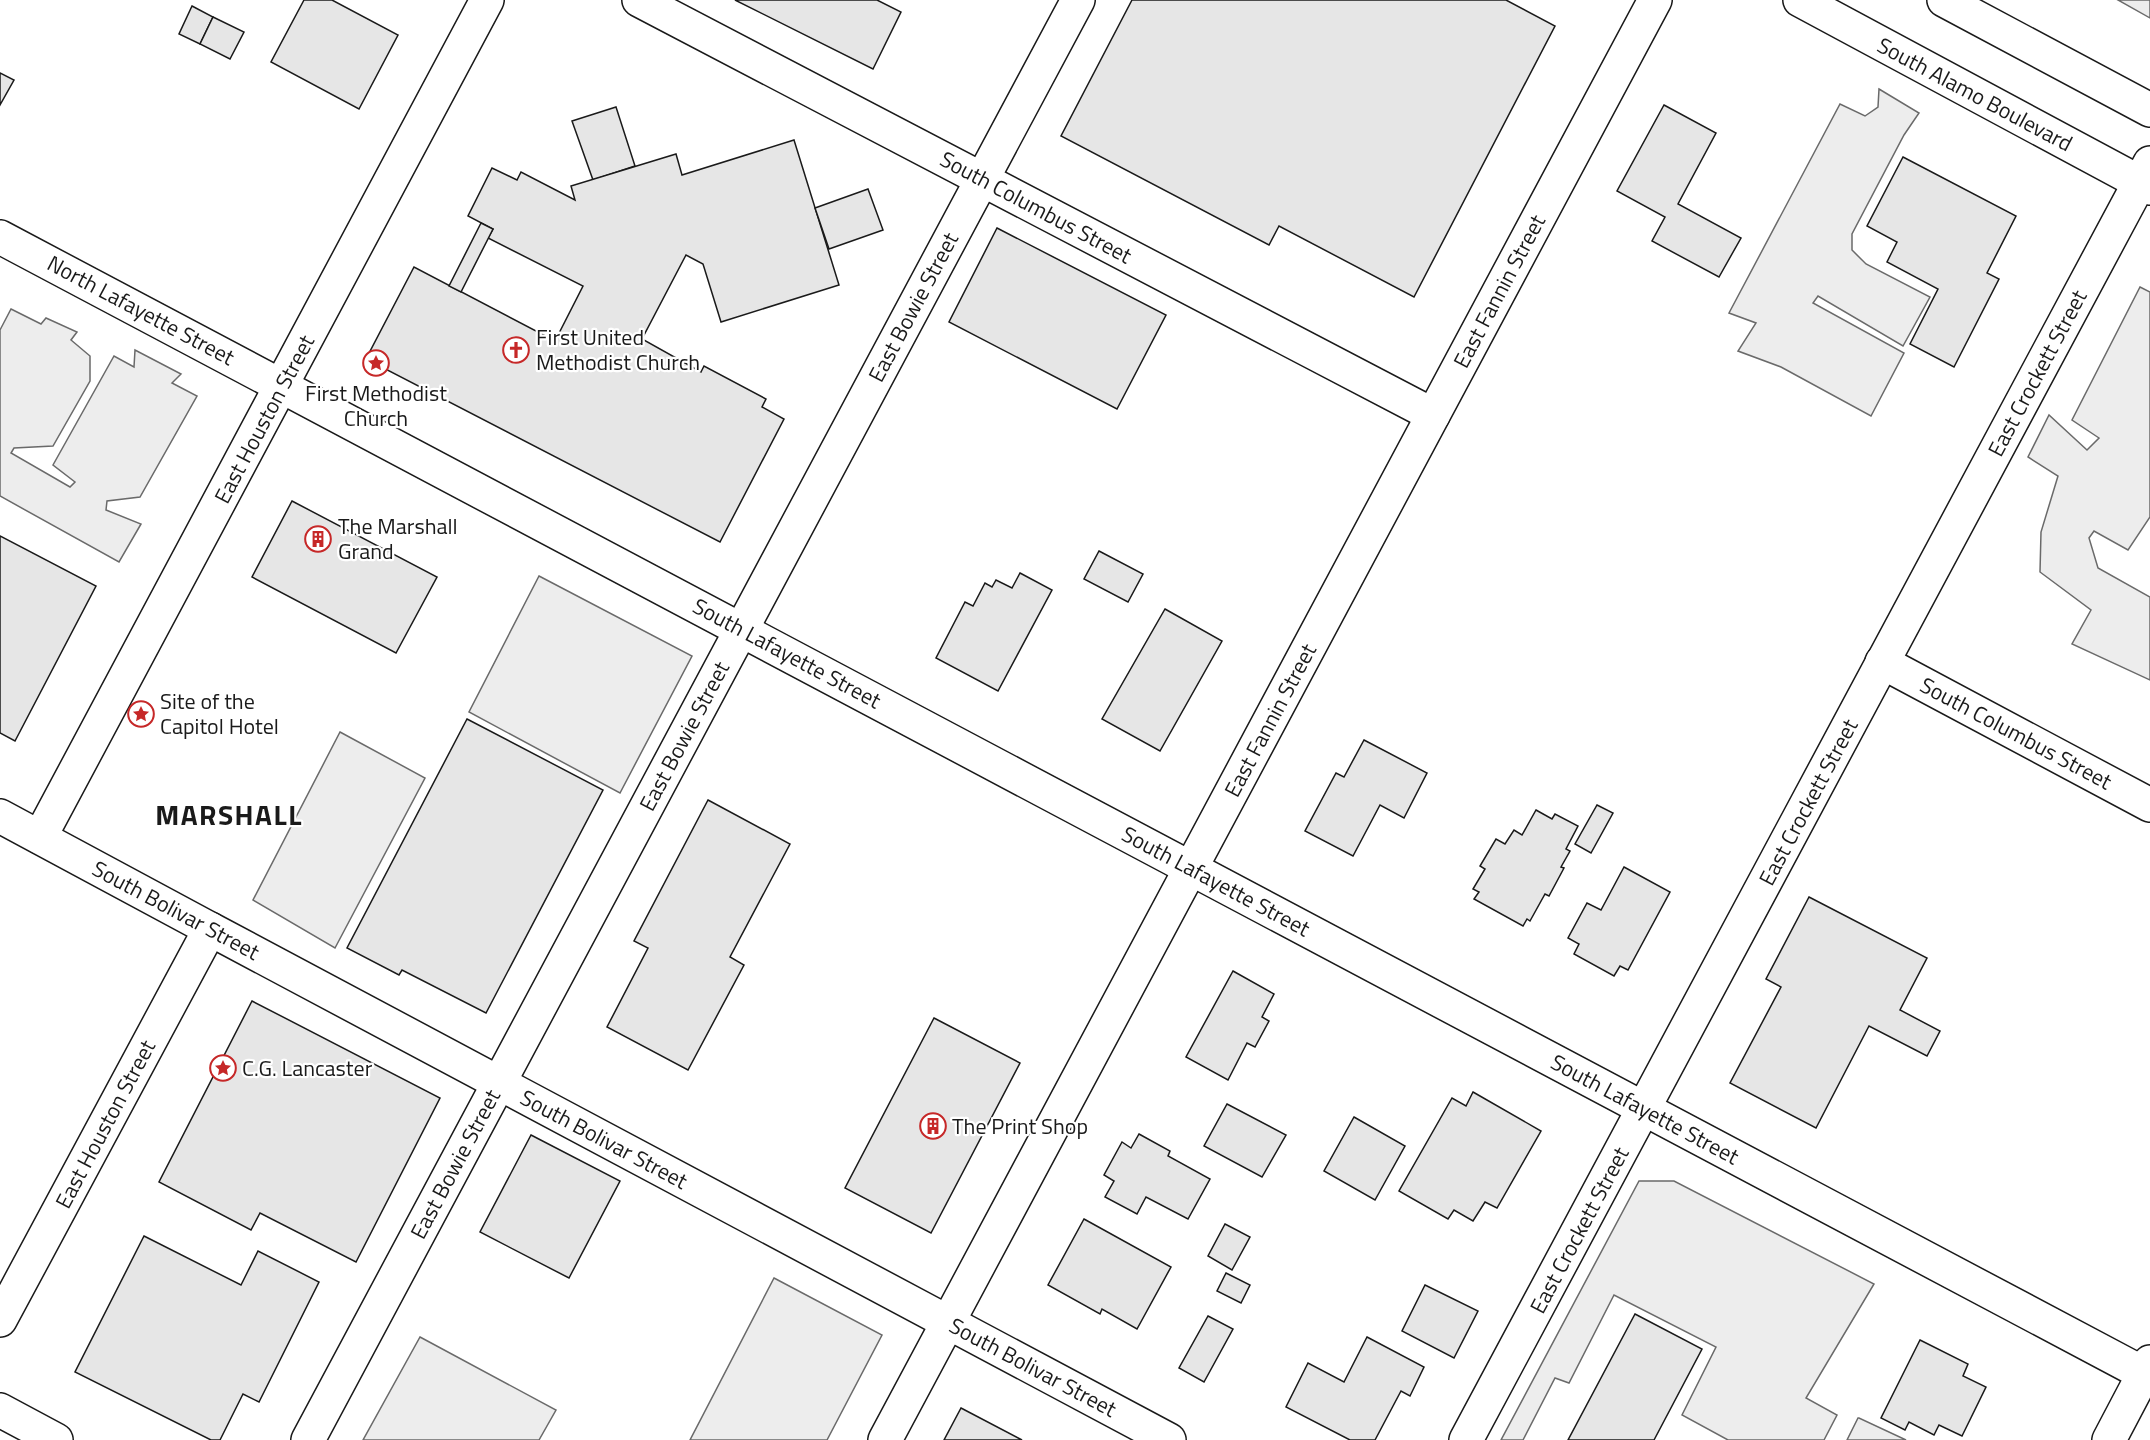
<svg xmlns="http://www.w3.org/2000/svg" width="2150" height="1440" viewBox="0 0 2150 1440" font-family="'Titillium Web',sans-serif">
<rect width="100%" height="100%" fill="#fff"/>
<!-- parking -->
<g fill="#ededed" stroke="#6a6a6a" stroke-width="1.5">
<path d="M2118 0H2150V18Z"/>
<path d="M1879 89 1919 113 1904 135 1852 234V250L1866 264 1930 297 1903 346 1818 296 1813 303 1904 353 1871 416 1781 367 1738 351 1756 323 1729 313 1840 104 1865 116 1878 107Z"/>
<path d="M2140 287 2150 292V517L2128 550 2094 531 2089 538 2098 568 2150 597V680L2072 644 2091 610 2040 572 2041 532 2058 476 2028 457 2049 415 2087 450 2099 438 2072 420Z"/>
<path d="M11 309 41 324 46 318 77 332 71 340 90 356V381L53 446 14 448 11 453 70 487 75 482 53 465 114 356 134 367 135 350 181 374 172 383 197 396 140 497 107 501 106 510 141 524 119 562 0 496V330Z"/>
<path d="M539 576 692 656 620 793 469 712Z"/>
<path d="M340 732 425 778 335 948 253 900Z"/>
<path d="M1639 1181H1674L1874 1284 1806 1398 1837 1415 1824 1440H1728L1682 1415 1716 1347 1614 1295 1569 1383 1555 1378 1523 1440H1501Z"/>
<path d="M774 1278 882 1335 827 1440H690Z"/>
<path d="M420 1337 556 1410 539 1440H363Z"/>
<path d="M1858 1418H1859L1906 1440H1847Z"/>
</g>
<!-- building -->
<g fill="#e6e6e6" stroke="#1a1a1a" stroke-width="1.5">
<path d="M304 0H332L398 35 359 109 271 62Z"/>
<path d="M735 0H877L901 12 873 69Z"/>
<path d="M1132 0H1506L1555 26 1414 297 1279 226 1269 245 1061 136Z"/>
<path d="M192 6 213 17 200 44 179 34Z"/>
<path d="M213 17 244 32 230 59 200 44Z"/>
<path d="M0 73 14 80 0 105Z"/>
<path d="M1664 105 1716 133 1678 204 1741 238 1719 277 1652 241 1665 217 1617 191Z"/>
<path d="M616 107 635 166 593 180 572 121Z"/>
<path d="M794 140 839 285 721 322 703 264 686 255 642 339 701 372 704 366 766 399 762 407 784 419 720 542 366 359 414 267 555 341 583 286 488 238 493 229 468 216 492 168 517 180 521 172 575 200 571 186 676 154 682 175Z"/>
<path d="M1903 157 2016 216 1987 273 1999 279 1954 367 1910 344 1938 289 1887 262 1897 242 1867 226Z"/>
<path d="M868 189 883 230 829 249 815 208Z"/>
<path d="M481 223 493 229 461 292 449 286Z"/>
<path d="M997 228 1166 315 1117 409 949 322Z"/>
<path d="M292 501 437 577 396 653 252 577Z"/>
<path d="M0 536 96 586 15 741 0 733Z"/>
<path d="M1099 551 1143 574 1128 602 1084 579Z"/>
<path d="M1020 573 1052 590 998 691 936 658 965 602 973 606 985 583 992 587 996 580 1012 588Z"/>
<path d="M1165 609 1222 641 1160 751 1102 719Z"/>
<path d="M467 719 603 790 486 1013 402 970 399 975 347 948Z"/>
<path d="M1364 740 1427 773 1404 818 1380 805 1353 856 1305 831 1336 773 1344 777Z"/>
<path d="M708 800 790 844 730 957 744 965 688 1070 607 1027 648 948 634 941Z"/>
<path d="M1597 805 1613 813 1591 853 1575 844Z"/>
<path d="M1536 810 1552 819 1555 814 1578 826 1566 849 1570 851 1561 867 1564 868 1549 896 1545 894 1530 921 1527 919 1523 926 1474 899 1479 892 1473 889 1485 869 1480 866 1496 839 1505 844 1514 830 1522 835Z"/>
<path d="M1624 867 1670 892 1628 970 1620 966 1614 976 1574 954 1579 944 1568 938 1587 903 1601 910Z"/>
<path d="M1809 897 1927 958 1900 1010 1940 1031 1927 1056 1869 1026 1816 1128 1730 1083 1781 987 1766 979Z"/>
<path d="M1233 971 1274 994 1262 1017 1269 1021 1255 1047 1247 1043 1228 1080 1186 1057Z"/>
<path d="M252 1001 440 1098 356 1262 260 1213 251 1230 159 1182Z"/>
<path d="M934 1018 1020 1063 931 1233 845 1188Z"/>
<path d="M1473 1092 1541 1131 1497 1208 1485 1202 1473 1221 1454 1210 1448 1219 1399 1191 1452 1098 1466 1106Z"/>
<path d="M1227 1104 1286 1135 1262 1177 1204 1146Z"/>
<path d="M1354 1117 1405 1146 1375 1200 1324 1171Z"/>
<path d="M1139 1134 1170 1151 1168 1156 1210 1179 1188 1219 1146 1197 1137 1214 1105 1197 1114 1181 1104 1175 1122 1142 1131 1148Z"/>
<path d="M531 1135 620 1181 569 1278 480 1232Z"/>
<path d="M1084 1219 1171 1267 1137 1329 1102 1309 1100 1314 1048 1285Z"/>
<path d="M1225 1224 1250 1237 1232 1270 1208 1256Z"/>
<path d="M144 1236 241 1285 258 1251 319 1282 259 1402 243 1394 220 1440H211L75 1372Z"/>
<path d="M1226 1273 1250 1285 1241 1303 1217 1291Z"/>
<path d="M1425 1285 1478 1311 1454 1358 1402 1331Z"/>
<path d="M1635 1314 1702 1349 1654 1440H1568Z"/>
<path d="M1208 1316 1233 1329 1204 1382 1179 1368Z"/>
<path d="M1367 1337 1424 1367 1410 1396 1401 1391 1375 1440H1350L1286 1407 1308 1363 1344 1382Z"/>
<path d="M1920 1340 1968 1364 1963 1376 1986 1387 1962 1436 1939 1425 1934 1435 1909 1422 1905 1430 1881 1418Z"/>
<path d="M961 1408 1022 1440H944Z"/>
</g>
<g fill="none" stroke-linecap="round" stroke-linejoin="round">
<!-- minor casing -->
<g stroke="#1a1a1a" stroke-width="36">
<g id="minor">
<path d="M639 0 1433 415"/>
<path d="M1800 0 2150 188"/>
<path d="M1944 0 2150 110"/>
<path d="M0 237 2150 1377"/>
<path d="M1882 662 2150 805"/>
<path d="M210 929 1169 1440"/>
<path d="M308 1440 1078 0"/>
<path d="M885 1440 1655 0"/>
<path d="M1466 1440 2150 163"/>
<path d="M2109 1440 2150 1362"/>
</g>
</g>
<!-- major casing -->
<g stroke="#1a1a1a" stroke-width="36">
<g id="major">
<path d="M0 816 210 929 0 1320"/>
<path d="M40 837 487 0"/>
<path d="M0 1410 56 1440"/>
</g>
</g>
<!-- minor -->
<use href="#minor" stroke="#fff" stroke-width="33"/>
<!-- major -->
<use href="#major" stroke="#fff" stroke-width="33"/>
</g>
<!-- icons -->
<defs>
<g id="church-ring" transform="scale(1.35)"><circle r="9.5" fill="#fff" stroke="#c62828" stroke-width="1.5"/><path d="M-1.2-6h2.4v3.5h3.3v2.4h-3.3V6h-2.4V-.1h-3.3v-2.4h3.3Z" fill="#c62828"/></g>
<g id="sight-ring" transform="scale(1.35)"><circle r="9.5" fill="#fff" stroke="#c62828" stroke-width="1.5"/><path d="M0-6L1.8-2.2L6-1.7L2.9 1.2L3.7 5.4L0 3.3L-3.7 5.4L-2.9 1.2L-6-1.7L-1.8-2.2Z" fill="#c62828"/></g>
<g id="building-ring" transform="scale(1.35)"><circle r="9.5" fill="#fff" stroke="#c62828" stroke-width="1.5"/><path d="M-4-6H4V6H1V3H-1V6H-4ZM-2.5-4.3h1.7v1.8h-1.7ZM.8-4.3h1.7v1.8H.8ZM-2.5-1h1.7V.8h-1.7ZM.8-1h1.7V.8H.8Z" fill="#c62828"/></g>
</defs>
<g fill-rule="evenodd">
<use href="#church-ring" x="516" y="350"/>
<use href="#sight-ring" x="376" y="363"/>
<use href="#building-ring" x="318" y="539"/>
<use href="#sight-ring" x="141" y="714"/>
<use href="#sight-ring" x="223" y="1068"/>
<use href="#building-ring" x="933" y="1126"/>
</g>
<g text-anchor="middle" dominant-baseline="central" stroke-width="4.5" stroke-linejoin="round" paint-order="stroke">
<!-- street labels -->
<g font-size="22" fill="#1a1a1a" stroke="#fff">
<text transform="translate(1975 94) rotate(28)">South Alamo Boulevard</text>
<text transform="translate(1036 207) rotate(28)">South Columbus Street</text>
<text transform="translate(1499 291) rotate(-62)">East Fannin Street</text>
<text transform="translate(913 307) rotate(-62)">East Bowie Street</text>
<text transform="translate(141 310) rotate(28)">North Lafayette Street</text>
<text transform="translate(2037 373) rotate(-62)">East Crockett Street</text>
<text transform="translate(264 419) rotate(-62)">East Houston Street</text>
<text transform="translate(787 653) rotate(28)">South Lafayette Street</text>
<text transform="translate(1270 720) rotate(-62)">East Fannin Street</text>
<text transform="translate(2016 733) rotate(28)">South Columbus Street</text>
<text transform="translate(684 736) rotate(-62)">East Bowie Street</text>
<text transform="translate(1808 802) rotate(-62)">East Crockett Street</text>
<text transform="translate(1216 881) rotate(28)">South Lafayette Street</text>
<text transform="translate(176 910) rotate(28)">South Bolivar Street</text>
<text transform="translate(1645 1109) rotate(28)">South Lafayette Street</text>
<text transform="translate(105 1124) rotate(-62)">East Houston Street</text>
<text transform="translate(604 1139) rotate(28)">South Bolivar Street</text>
<text transform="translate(455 1164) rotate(-62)">East Bowie Street</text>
<text transform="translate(1579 1230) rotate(-62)">East Crockett Street</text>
<text transform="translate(1033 1367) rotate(28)">South Bolivar Street</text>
</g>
<!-- poi labels -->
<g font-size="22" fill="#1a1a1a" stroke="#fff" text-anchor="start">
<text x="536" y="337">First United<tspan x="536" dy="25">Methodist Church</tspan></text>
<text x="376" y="393" text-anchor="middle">First Methodist<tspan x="376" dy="25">Church</tspan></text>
<text x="338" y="526">The Marshall<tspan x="338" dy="25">Grand</tspan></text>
<text x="160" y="701">Site of the<tspan x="160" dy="25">Capitol Hotel</tspan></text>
<text x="242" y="1068">C.G. Lancaster</text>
<text x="952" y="1126">The Print Shop</text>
</g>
<!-- district labels -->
<g font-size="28" font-weight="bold" letter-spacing="1.5" fill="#1a1a1a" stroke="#fff">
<text x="229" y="814">MARSHALL</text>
</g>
</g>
</svg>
